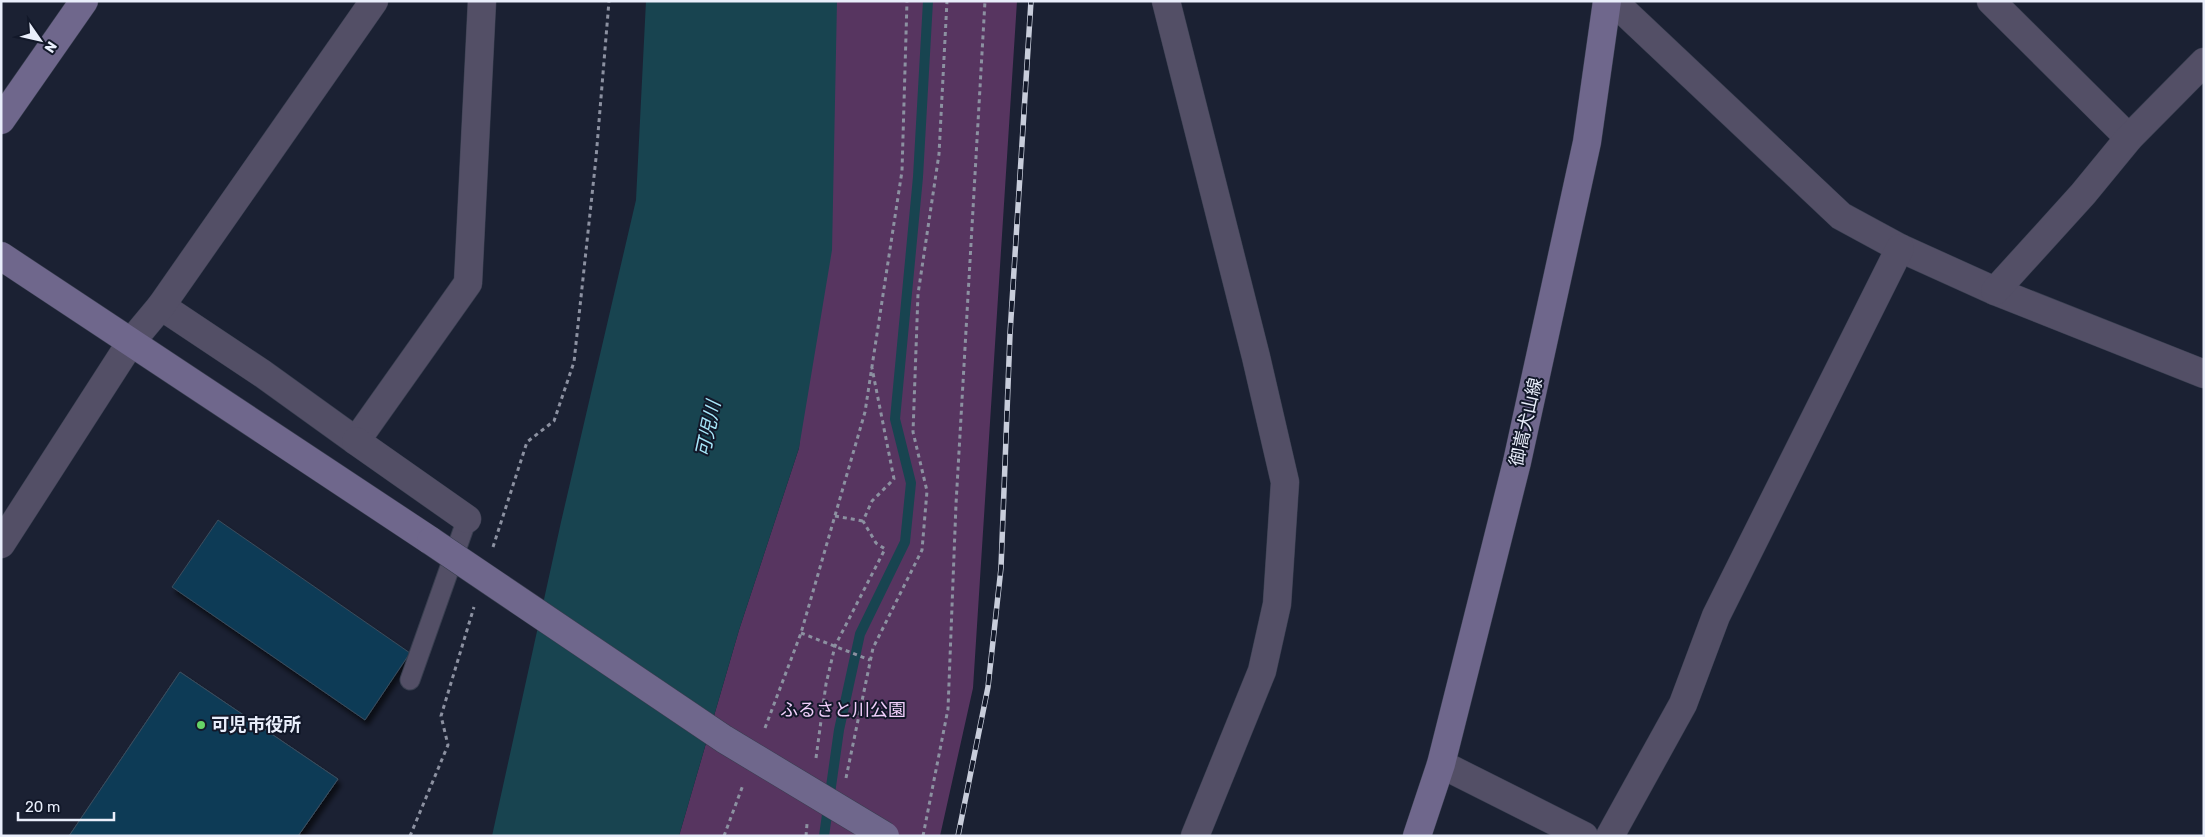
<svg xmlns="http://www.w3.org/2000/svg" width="2205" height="837" viewBox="0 0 2205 837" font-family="Rubik,'Noto Sans JP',sans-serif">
<defs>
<filter id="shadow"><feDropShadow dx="3" dy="5.5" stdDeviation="2.5" flood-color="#0009"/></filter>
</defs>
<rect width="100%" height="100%" fill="#1b2133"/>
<!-- green -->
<path fill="#573560" d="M836 1H1017L973 688 940 836H679L739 630 799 448Z"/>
<!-- water -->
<path fill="#184450" d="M646 1H837L832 250 799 448 739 630 679 836H492L561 522 636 200Z"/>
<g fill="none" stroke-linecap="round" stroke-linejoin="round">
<!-- stream -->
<path stroke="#184450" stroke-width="10" d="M824 836 839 730 860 634 905 542 911 483 895 419 918 177 928 1"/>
</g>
<!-- building -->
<g fill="#113a57" stroke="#3a4d5d" filter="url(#shadow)">
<path d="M218 520 410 653 365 720 172 587Z"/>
<path d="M180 672 338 779 298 836H69Z"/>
<path d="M180 672 338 779 298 836H69Z"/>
</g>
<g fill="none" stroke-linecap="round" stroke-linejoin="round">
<!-- lane casing -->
<g stroke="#383e4f" stroke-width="21">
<path id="lane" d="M410 680 467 519"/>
</g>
<!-- street casing -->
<g stroke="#383e4f" stroke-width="29">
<g id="street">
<path d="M1166 1 1256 357 1285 482 1277 604 1262 671 1195 836"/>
<path d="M1613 1 1841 216 1900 248 1995 291 2204 374"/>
<path d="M1991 1 2129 138"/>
<path d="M1995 291 2083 194 2129 138 2204 62"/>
<path d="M161 306 263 374 356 441 468 283 482 1"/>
<path d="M356 441 467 519"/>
<path d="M1 544 131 342 161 306 374 1"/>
<path d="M1441 764 1584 836"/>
<path d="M1610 836 1683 704 1716 616 1900 248"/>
</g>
</g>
<!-- secondary casing -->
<g stroke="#383e4f" stroke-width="29">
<g id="secondary">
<path d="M1 120 84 1"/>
<path d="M1 256 431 541"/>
<path d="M1417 836 1441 764 1517 462 1587 142 1607 1"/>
</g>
</g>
<!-- path -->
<g stroke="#8c91a1" stroke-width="3" stroke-dasharray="4 4" stroke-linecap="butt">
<path d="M835 516 863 521"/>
<path d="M493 547 527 442 554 421 574 362 596 158 609 1"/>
<path d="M801 633 870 660"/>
<path d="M765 728 801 633 865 412 902 171 907 1"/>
<path d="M816 758 826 684 835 646 885 549 876 543 863 521 872 501 894 479 872 368"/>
<path d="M846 778 873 648 922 550 927 491 913 432 918 294 939 154 947 1"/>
<path d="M410 836 448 745 441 716 474 607"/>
<path d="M724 836 743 785"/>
<path d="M806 836 807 824"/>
<path d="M923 836 948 709 956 504 985 1"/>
</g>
<!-- lane -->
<use href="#lane" stroke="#534f66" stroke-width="19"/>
<!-- street -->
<use href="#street" stroke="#534f66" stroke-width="28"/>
<!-- secondary -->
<use href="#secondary" stroke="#6f678c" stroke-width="28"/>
<!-- rail casing -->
<g stroke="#c8cddb" stroke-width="5.5">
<path id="rail" d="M958 836 988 687 1001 568 1010 334 1031 1"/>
</g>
<!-- rail -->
<use href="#rail" stroke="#121829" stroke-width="4" stroke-dasharray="11" stroke-linecap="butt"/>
<!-- secondary-bridge casing -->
<g stroke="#383e4f" stroke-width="29" stroke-linecap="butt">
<path id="secondary-bridge" d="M431 541 724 739 885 836"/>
</g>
<!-- secondary-bridge -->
<use href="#secondary-bridge" stroke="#6f678c" stroke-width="28"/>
</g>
<!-- markers -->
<circle fill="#66d467" stroke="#121829" stroke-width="2" cx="201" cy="725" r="5"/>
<g text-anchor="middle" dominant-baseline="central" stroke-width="4" stroke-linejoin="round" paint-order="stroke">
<!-- street labels -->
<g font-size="18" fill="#e9eefb" stroke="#121829">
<text transform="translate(1526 422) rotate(-77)">御嵩犬山線</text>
</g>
<!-- park labels -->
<g font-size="18" fill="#f2d0fc" stroke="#121829">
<text x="843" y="710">ふるさと川公園</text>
</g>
<!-- poi labels -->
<g font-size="18" font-weight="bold" fill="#e9eefb" stroke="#121829" text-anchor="start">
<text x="211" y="725">可児市役所</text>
</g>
<!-- water labels -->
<g font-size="19" font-style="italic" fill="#a8e8fb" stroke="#121829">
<text transform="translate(708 429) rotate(-78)">可児川</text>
</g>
</g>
<!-- border -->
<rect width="2205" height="837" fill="none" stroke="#e9eefb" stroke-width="5"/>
<!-- north arrow -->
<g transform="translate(40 40) rotate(124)" stroke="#121829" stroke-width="4" paint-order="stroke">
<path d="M0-4L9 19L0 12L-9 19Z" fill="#e9eefb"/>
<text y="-8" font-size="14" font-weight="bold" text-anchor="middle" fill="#e9eefb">N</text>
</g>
<!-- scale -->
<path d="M18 812v8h96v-8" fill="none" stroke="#e9eefb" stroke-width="2.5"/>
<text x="25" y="812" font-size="15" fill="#e9eefb" stroke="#121829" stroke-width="4" paint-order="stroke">20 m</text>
</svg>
